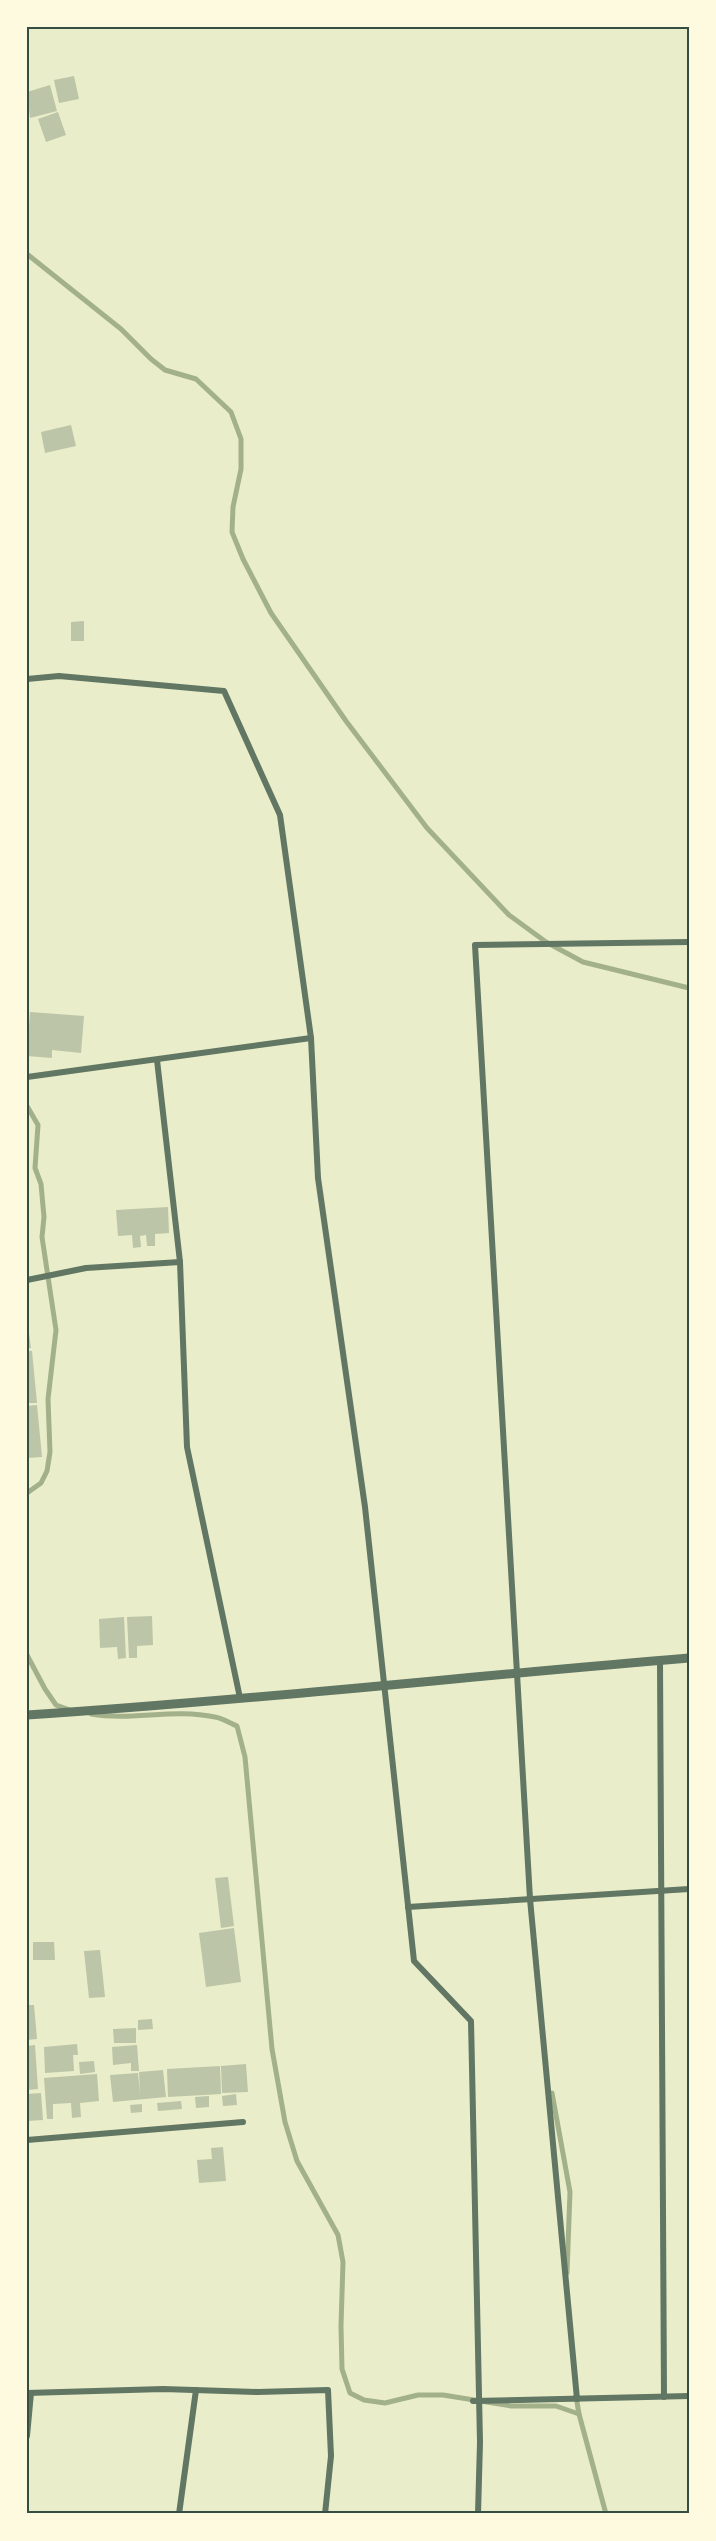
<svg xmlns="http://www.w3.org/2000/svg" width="716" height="2541" viewBox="0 0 716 2541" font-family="'Roboto Condensed',sans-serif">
<rect width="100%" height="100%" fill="#e9edc9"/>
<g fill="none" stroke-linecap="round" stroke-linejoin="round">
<!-- stream -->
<g stroke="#a3b18a" stroke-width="5">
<path d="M27 254 121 329 151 359 165 370 196 379 231 412 241 439V469L233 507 232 532 243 559 271 613 346 721 427 828 509 915 546 942 583 962 689 988"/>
<path d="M27 1106 38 1125 35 1168 41 1184 44 1217 42 1237 56 1330 48 1399 50 1452 47 1471 41 1483 27 1493"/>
<path d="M27 1655 45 1689 56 1705 70 1710"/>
<path d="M91 1714C132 1721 174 1708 215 1717 222 1718 230 1723 237 1726L245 1757 272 2049 285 2122 297 2161 338 2235 343 2262 341 2326 342 2369 350 2393 364 2400 385 2403 418 2395H443L511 2406H556L579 2414"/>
<path d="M552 2093 570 2192 567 2273"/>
<path d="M576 2396 579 2414 606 2514"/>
</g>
</g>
<!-- building -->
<g fill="#bcc5a7">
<path d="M74 76 79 99 59 103 54 80Z"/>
<path d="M50 85 57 111 30 118 27 92Z"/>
<path d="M58 112 66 135 46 142 38 119Z"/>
<path d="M71 425 76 446 45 453 41 432Z"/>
<path d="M84 621V641H71V622Z"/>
<path d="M30 1012 84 1016 81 1053 52 1050V1058L27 1056Z"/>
<path d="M168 1207 169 1233 155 1234V1246H147L146 1235 140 1236 141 1247 133 1248 132 1235 118 1236 116 1210Z"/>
<path d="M27 1318 31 1348H27Z"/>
<path d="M27 1351H32L37 1403H27Z"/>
<path d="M37 1405 42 1457 27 1458V1406Z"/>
<path d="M152 1616 153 1645 137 1646V1658H129L127 1617Z"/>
<path d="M124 1617 126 1658 118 1659 117 1647 100 1648 99 1619Z"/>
<path d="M228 1877 234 1926 221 1928 215 1878Z"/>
<path d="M234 1928 241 1982 206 1987 199 1933Z"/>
<path d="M33 1942H54L55 1960H33Z"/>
<path d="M100 1950 105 1997 89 1998 84 1951Z"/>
<path d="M27 2005H34L37 2039 27 2040Z"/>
<path d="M152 2019 153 2029 138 2030V2020Z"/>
<path d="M136 2028V2043H114L113 2029Z"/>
<path d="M77 2044 78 2055H73L74 2071 45 2073 44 2047Z"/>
<path d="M35 2045 38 2089 27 2090V2046Z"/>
<path d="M137 2045 139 2071H131V2063L113 2065 112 2047Z"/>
<path d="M94 2061 95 2072 80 2074 79 2062Z"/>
<path d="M246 2064 248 2092 222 2093 221 2066Z"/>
<path d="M220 2066 221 2094 168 2097 167 2069Z"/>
<path d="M163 2070 166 2097 113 2102 110 2075 138 2073 140 2094 139 2072Z"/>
<path d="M97 2074 99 2101 80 2103 81 2117 72 2118 71 2103 53 2104V2119H47L44 2078Z"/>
<path d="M41 2093 43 2120 27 2121V2094Z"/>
<path d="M236 2094 237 2105 223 2106 222 2096Z"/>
<path d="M209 2096V2107L196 2108 195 2097Z"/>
<path d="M181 2101 182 2109 158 2111 157 2103Z"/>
<path d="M142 2104V2112L131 2113 130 2105Z"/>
<path d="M223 2147 226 2181 199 2183 197 2160 212 2159 211 2148Z"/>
</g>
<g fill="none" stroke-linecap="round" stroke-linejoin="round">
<!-- minor -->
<g stroke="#617663" stroke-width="6">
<path d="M27 679 59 676 224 691 280 815 311 1038 318 1178 365 1507 414 1961 471 2021 480 2442 478 2514"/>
<path d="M157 1060 180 1262 187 1447 240 1698"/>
<path d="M27 1077 311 1038"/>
<path d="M27 1280 86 1268 180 1262"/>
<path d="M660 1661 664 2397"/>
<path d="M408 1907 689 1889"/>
<path d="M27 2140 243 2122"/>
<path d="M27 2393 163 2389 258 2392 328 2390 331 2456 325 2514"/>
<path d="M577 2399 530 1899 475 945 689 942"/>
<path d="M473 2401 689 2396"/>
<path d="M27 2436 31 2393"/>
<path d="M179 2514 196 2390"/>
</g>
<!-- tertiary -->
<path stroke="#617663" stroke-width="9" d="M27 1715C248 1701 468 1676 689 1658"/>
</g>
<!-- border -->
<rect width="716" height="2541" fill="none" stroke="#fefae0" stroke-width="57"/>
<rect x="28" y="28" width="660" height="2484" fill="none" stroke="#344e41" stroke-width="2"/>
</svg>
